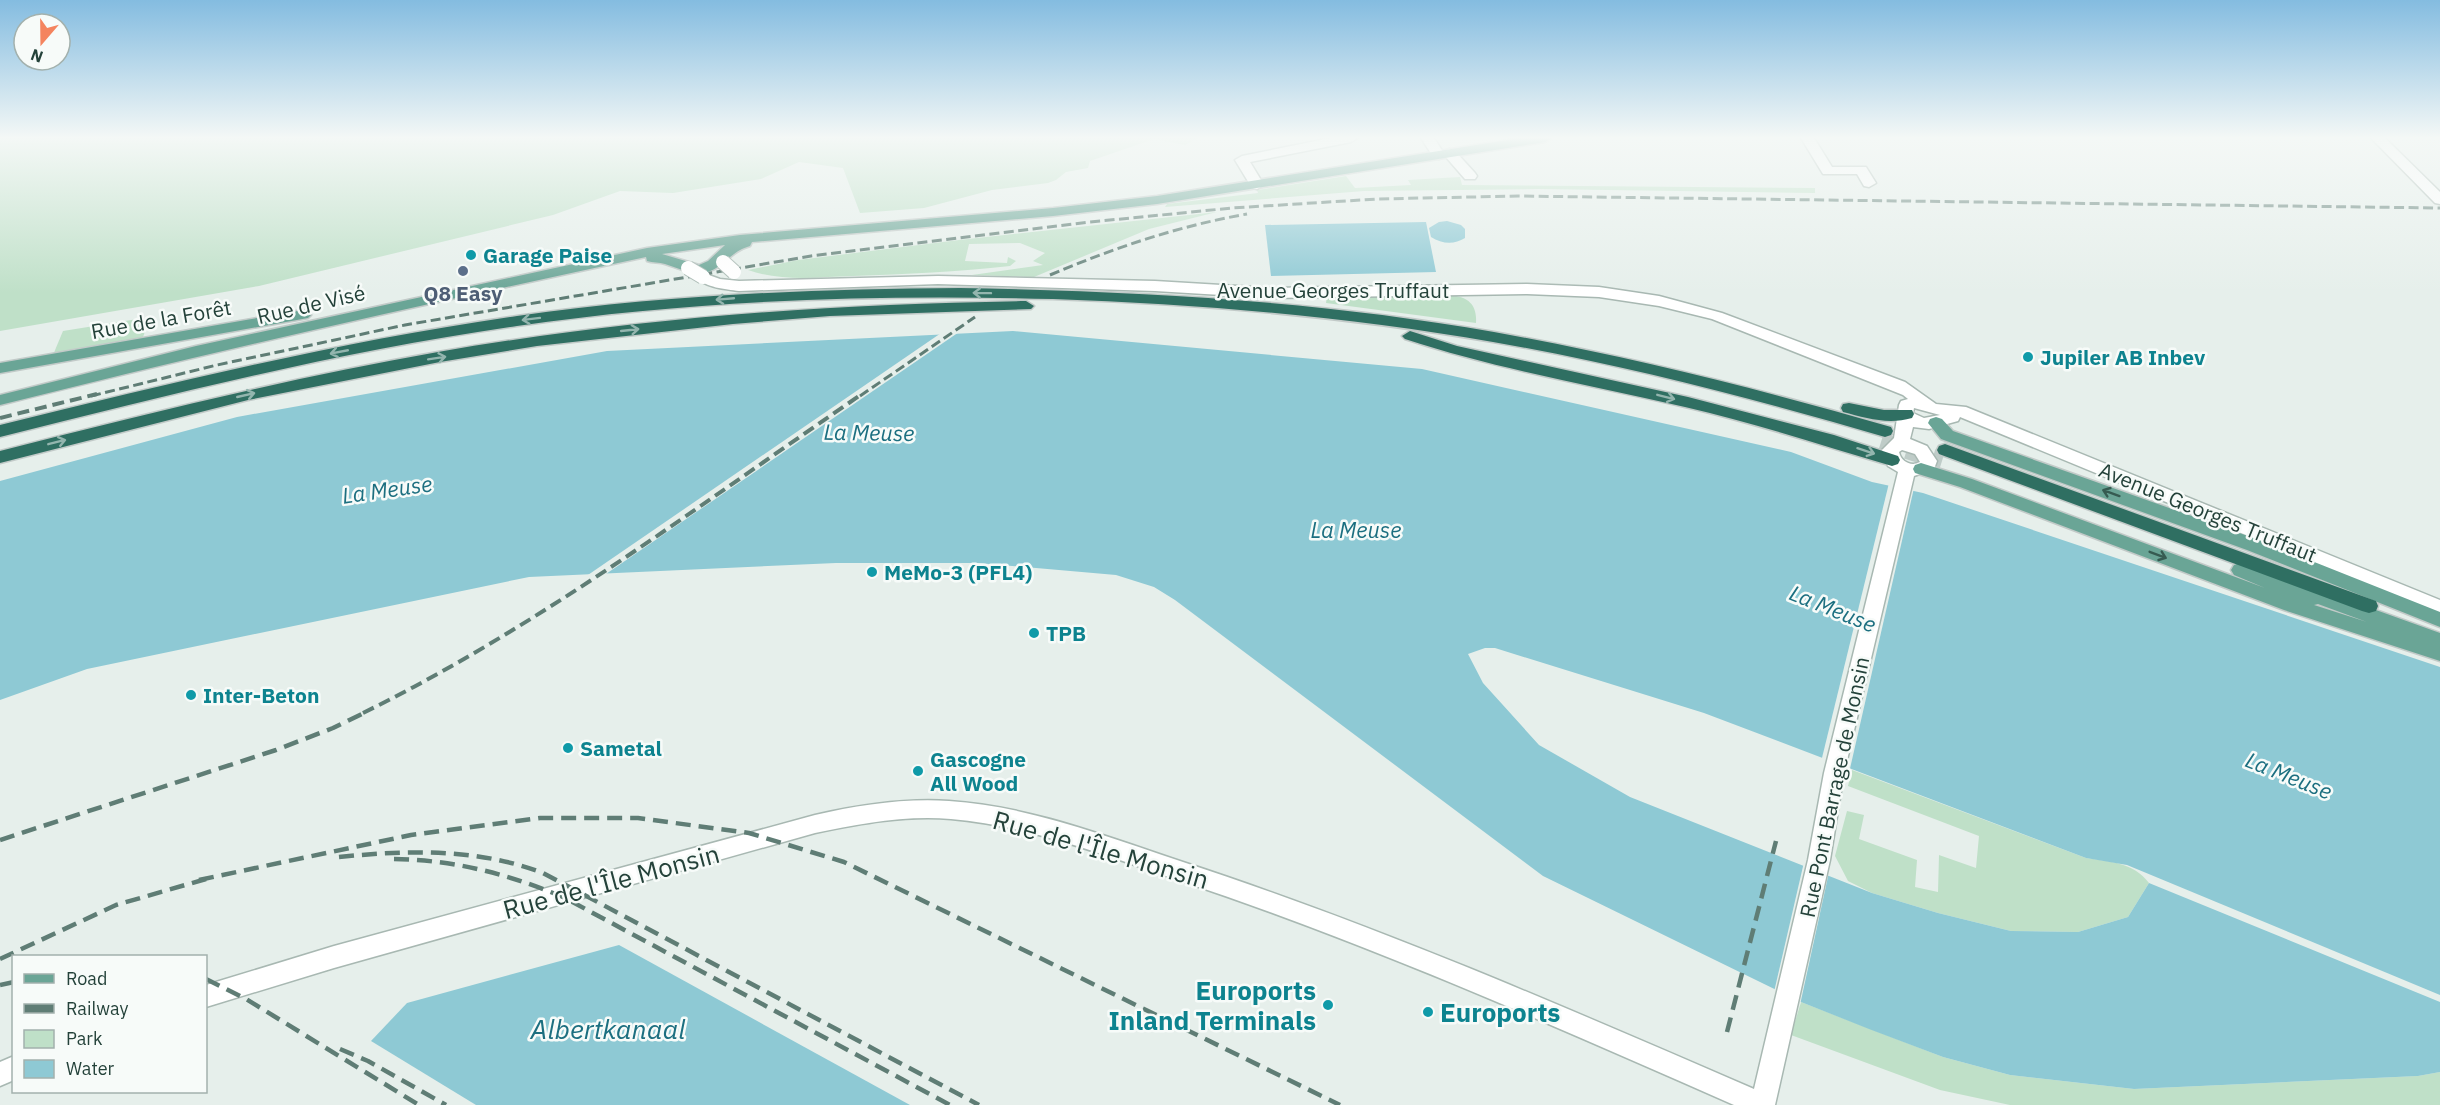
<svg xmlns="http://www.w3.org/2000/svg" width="2440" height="1105" viewBox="0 0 2440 1105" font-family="'IBM Plex Sans',sans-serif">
<rect width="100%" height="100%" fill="#e6efeb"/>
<!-- green -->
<g fill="#bfe0c8">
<path d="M0 138H1198L1185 145 1154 139 1090 161 1088 168 1066 172 1056 180 1048 183 992 190 924 208 860 213 843 168 799 162 761 179 673 193 620 191 553 215 259 286 0 331Z"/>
<path d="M1346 176 1355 188 1411 185 1408 180 1460 177 1462 185 1815 188V193L1538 189 1364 191 1165 207 1167 204 1258 193 1257 190Z"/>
<path d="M1217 212 1149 229 1034 277 972 275 1043 265 1033 261 1045 253 1020 243 969 244 965 261 1007 263 1008 257 1016 261 1010 266C958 272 906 274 853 276 819 277 781 282 748 270L798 260 959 240Z"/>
<path d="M1450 295C1468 297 1477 304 1476 323L1326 303 1327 296Z"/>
<path d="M150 317 142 340 53 355 63 331Z"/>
<path d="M1852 770 2086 858C2111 862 2133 862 2149 883L2128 917 2078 932 2011 931 1938 913 1872 893 1848 881 1835 856 1847 811 1864 815 1859 839 1917 860 1915 887 1938 892 1939 855 1976 868 1979 836 1848 786Z"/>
<path d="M1801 1002 1943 1057 2010 1075 2134 1089 2418 1076 2440 1072V1105H2010L1940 1090 1791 1035Z"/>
</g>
<!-- water -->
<g fill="#8ec9d4">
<path d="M1447 221 1461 225 1465 229V238C1454 245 1442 244 1431 237L1429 228 1439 222Z"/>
<path d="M1426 222 1436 272 1271 276 1265 225Z"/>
<path d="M1013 331 1422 369 1791 452 1872 482 1923 493 2440 667V995L2127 865 2086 858 1704 713 1495 648H1485L1468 654 1483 683 1539 745 1630 797 1872 893 1938 913 2011 931 2078 932 2128 917 2149 883 2440 1002V1072L2418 1076 2134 1089 2010 1075 1943 1057 1869 1029 1801 1002 1543 876 1175 600 1154 587 1116 575 978 563H836L529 577 87 669 0 700V481L237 417 607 351Z"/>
<path d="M619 945 910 1105H476L371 1041 407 1003Z"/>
</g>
<!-- pier -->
<g fill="#e6efeb">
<path d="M962 330 603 576 585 577 944 331Z"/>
<path d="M1889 483 1914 488 1849 773 1821 762Z"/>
<path d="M1804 862 1829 872 1800 1005 1774 992Z"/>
</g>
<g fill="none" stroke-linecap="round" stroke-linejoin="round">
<!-- highway-tunnel -->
<path stroke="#bfccc8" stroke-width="18" stroke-dasharray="18 9" stroke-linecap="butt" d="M1881 442 1942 461"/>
<!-- minor casing -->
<g stroke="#a8b8b2" stroke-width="3">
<g id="minor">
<path d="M1331 138H1357L1351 142 1250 162 1264 185 1257 189 1252 188 1235 160 1242 156Z"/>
<path d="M1421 138H1434L1443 152 1449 149 1454 150 1475 173 1477 176 1475 179H1465L1445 156 1439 159 1434 158Z"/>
<path d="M1801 138H1814L1832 167H1866L1876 183 1869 187 1864 186 1857 174H1823Z"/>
<path d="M2371 138H2385L2440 192V204L2435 203Z"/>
<path d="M703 273 720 279 739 281 938 276 1155 281 1271 288 1527 284 1599 287 1659 296 1722 313 1905 382 1936 404 1966 407 2440 600V615L1960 417 1958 421 1929 429 1913 427 1910 439 1927 446 1937 461 1934 469 1914 476 1844 773 1830 860 1775 1105H1734C1552 1025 1370 944 1181 881 1107 856 1030 826 951 819 905 815 859 824 815 833L334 968 206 1007V985L334 946 815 815C859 805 904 798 949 801 1028 806 1105 836 1180 861 1376 925 1565 1007 1754 1089L1808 860 1824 773 1898 472 1888 466 1882 450 1894 438 1899 405 1901 401 1908 399 1903 395 1712 319 1659 306 1599 297 1527 294 1271 298 1155 291 938 284 739 291C725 289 706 288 696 277L698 274ZM1914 408 1940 415 1924 418 1913 413ZM1902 450 1915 454 1920 462C1912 467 1901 462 1899 452Z"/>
<path d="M14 1056V1080L0 1086V1062Z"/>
</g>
</g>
<!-- major casing -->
<g stroke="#c2cac8" stroke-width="3">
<g id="major">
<path d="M1520 138H1551L1545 142 1157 204 1053 216 752 242 750 246C736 250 730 258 719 266 701 280 684 270 665 264 659 262 653 263 647 261L646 257C430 303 214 351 0 405V395L196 346 647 248 740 235 1053 208 1157 196ZM725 245 708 261 699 265 662 254Z"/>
<path d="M303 310 311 315 308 318 0 373V363Z"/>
<path d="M1936 417 1942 419 1953 431 2259 540 2440 612V627L2247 550 1941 439 1928 423 1930 419Z"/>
<path d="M1921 463 1972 479 2265 588 2234 575 2231 570 2234 565 2240 563 2246 565 2297 586 2302 584 2309 586 2440 633V661L2284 610 1960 487 1915 473 1913 469 1915 465ZM2318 604 2367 622 2314 605Z"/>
</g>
</g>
<!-- highway casing -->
<g stroke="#c2cac8" stroke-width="3">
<g id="highway">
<path d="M960 288C1139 291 1318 301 1494 332 1628 356 1760 389 1891 427L1893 431 1891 435 1885 437C1755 399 1626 365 1493 342 1348 317 1201 304 1053 299 874 294 694 300 517 326 342 351 171 394 0 437V425C171 383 342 341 517 316 664 295 812 289 960 288Z"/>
<path d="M1026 301 1034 306 1031 309 830 316 733 324 537 346 440 362 248 400 0 463V451C145 414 290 378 438 352 633 318 829 304 1026 301Z"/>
<path d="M1410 331 1457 346 1688 397 1834 435 1898 456 1900 460 1898 464 1892 466C1823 446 1755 423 1685 407 1591 385 1496 369 1405 339L1402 336Z"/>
<path d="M1849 403 1884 410H1912L1914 414 1912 418C1888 425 1866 418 1843 412L1841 408 1843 404Z"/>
<path d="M1945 444 2376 601 2378 606 2376 611 2369 613 2362 611 1939 454 1937 450 1939 446Z"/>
</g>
</g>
<!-- minor -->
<use href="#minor" fill="#fff" fill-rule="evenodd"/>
<!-- major -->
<use href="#major" fill="#6aa596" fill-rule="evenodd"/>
<!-- highway -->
<use href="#highway" fill="#2f6f62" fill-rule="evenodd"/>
<!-- rail-far2 -->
<g stroke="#5f7d75" stroke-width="3" stroke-dasharray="10 4.5" stroke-linecap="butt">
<path d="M1050 275C1114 248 1178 226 1247 214"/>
<path d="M91 396 217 365 405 325 811 256 1090 222 1232 208 1377 199 1518 196 2440 208"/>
<path d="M860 396 975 317"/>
</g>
<!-- rail-far1 -->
<g stroke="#5f7d75" stroke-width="4" stroke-dasharray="12 6" stroke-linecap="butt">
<path d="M0 418 97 394"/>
<path d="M363 713C540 626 699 505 862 394"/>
</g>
<!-- rail -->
<g stroke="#5f7d75" stroke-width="4.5" stroke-dasharray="15 8" stroke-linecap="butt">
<path d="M0 840 276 750 333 728 366 712"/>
<path d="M339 857C409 850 477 848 543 873L979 1105"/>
<path d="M394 859C455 860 509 874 565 898L950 1105"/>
<path d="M199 880 411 835 540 818H638L749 833 844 862 1340 1105"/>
<path d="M0 959 116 905 206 879"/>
<path d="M206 979 246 999 419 1105"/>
<path d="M0 985 14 982"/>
<path d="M1727 1032 1776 841"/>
<path d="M340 1049 368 1061 446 1105"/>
</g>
<!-- minor-bridge casing -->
<g stroke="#a8b8b2" stroke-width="16" stroke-linecap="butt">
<g id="minor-bridge">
<path d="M723 262 734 272"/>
<path d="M688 268 703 277"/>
</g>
</g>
<!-- minor-bridge -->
<use href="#minor-bridge" stroke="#fff" stroke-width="14"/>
</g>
<!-- one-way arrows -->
<defs><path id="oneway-shaft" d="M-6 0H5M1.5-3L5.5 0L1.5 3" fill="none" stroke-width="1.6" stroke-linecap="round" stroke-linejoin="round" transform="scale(1.5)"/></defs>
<g stroke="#93b5ae">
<use href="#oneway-shaft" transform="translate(982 293) rotate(-179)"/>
<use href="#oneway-shaft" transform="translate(725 299) rotate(175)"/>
<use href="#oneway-shaft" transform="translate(531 319) rotate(173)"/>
<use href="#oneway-shaft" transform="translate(630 330) rotate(-6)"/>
<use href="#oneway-shaft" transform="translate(339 352) rotate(169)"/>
<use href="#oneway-shaft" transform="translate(437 358) rotate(-9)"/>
<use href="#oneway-shaft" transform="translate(246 395) rotate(-13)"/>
<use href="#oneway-shaft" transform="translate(1666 397) rotate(14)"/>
<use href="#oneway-shaft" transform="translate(57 442) rotate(-14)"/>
<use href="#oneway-shaft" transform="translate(1866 451) rotate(18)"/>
</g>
<g stroke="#365b51">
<use href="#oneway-shaft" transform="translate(2111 493) rotate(-160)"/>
<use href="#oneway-shaft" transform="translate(2158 555) rotate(21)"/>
</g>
<!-- sky -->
<linearGradient id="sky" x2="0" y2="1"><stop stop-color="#84bce0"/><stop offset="0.47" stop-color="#f4f8f6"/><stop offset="1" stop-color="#f4f8f6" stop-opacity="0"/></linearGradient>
<rect width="2440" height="293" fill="url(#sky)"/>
<!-- markers -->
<g fill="#0f9aa8" stroke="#f7fbf9" stroke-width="2">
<circle cx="471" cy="255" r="6"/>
<circle cx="2028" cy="357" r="6"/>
<circle cx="872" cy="572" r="6"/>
<circle cx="1034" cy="633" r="6"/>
<circle cx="191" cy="695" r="6"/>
<circle cx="568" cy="748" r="6"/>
<circle cx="918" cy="771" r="6"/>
<circle cx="1328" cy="1005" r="6"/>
<circle cx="1428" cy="1012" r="6"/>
</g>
<circle fill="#5c6f8a" stroke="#f7fbf9" stroke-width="2" cx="463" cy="271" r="6"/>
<g text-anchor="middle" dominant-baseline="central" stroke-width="5" stroke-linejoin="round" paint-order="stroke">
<!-- culture labels -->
<g font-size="21" font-weight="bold" fill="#0d838f" stroke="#f7fbf9" text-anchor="start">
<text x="483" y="255">Garage Paise</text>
<text x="2040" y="357">Jupiler AB Inbev</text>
<text x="884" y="572">MeMo-3 (PFL4)</text>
<text x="1046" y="633">TPB</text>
<text x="203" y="695">Inter-Beton</text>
<text x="580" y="748">Sametal</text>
<text x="930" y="759">Gascogne<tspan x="930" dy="24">All Wood</tspan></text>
</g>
<!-- street labels -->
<g font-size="21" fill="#24423a" stroke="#f7fbf9">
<text x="1333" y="290">Avenue Georges Truffaut</text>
<text transform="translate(311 304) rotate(-13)">Rue de Visé</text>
<text transform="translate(161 319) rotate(-10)">Rue de la Forêt</text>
<text transform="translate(2208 512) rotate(22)">Avenue Georges Truffaut</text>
<text transform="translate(1834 787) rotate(-78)">Rue Pont Barrage de Monsin</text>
</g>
<!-- service labels -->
<g font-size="21" font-weight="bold" fill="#4e5e75" stroke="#f7fbf9">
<text x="463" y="293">Q8 Easy</text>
</g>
<!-- water labels -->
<g font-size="22" font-style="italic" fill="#1c6f80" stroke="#f7fbf9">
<text transform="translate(869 432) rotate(1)">La Meuse</text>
<text transform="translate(387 489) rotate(-8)">La Meuse</text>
<text x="1356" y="529">La Meuse</text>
<text transform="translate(1833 608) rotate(22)">La Meuse</text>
<text transform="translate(2289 775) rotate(22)">La Meuse</text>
</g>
<!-- near-street labels -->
<g font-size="26" fill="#24423a" stroke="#f7fbf9">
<text transform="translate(1101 849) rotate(16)">Rue de l'Île Monsin</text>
<text transform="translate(611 881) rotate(-15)">Rue de l'Île Monsin</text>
</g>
<!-- near-culture labels -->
<g font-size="26" font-weight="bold" fill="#0d838f" stroke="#f7fbf9" text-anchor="end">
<text x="1316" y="990">Euroports<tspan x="1316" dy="30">Inland Terminals</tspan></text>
<text x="1440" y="1012" text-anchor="start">Euroports</text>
</g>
<!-- near-water labels -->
<g font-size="27" font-style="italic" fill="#1c6f80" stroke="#f7fbf9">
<text x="608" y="1028">Albertkanaal</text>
</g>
</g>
<!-- legend -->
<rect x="12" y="955" width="195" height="138" fill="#f7fbf9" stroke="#a3b1ad" stroke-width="1.5"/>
<rect x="24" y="974" width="30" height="9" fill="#6aa596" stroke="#a3b1ad" stroke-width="1.5"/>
<text x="66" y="985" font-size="18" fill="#24423a">Road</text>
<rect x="24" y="1004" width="30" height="9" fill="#5f7d75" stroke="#a3b1ad" stroke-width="1.5"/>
<text x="66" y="1015" font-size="18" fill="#24423a">Railway</text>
<rect x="24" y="1030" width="30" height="18" fill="#bfe0c8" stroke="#a3b1ad" stroke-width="1.5"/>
<text x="66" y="1045" font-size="18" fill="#24423a">Park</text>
<rect x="24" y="1060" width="30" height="18" fill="#8ec9d4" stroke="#a3b1ad" stroke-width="1.5"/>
<text x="66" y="1075" font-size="18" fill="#24423a">Water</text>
<!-- north arrow -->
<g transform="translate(42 42) rotate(200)"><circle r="28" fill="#f7fbf9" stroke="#a3b1ad" stroke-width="1.5"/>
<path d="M0-4.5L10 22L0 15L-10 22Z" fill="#f4845f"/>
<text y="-9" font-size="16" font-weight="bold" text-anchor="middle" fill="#24423a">N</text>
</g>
</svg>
